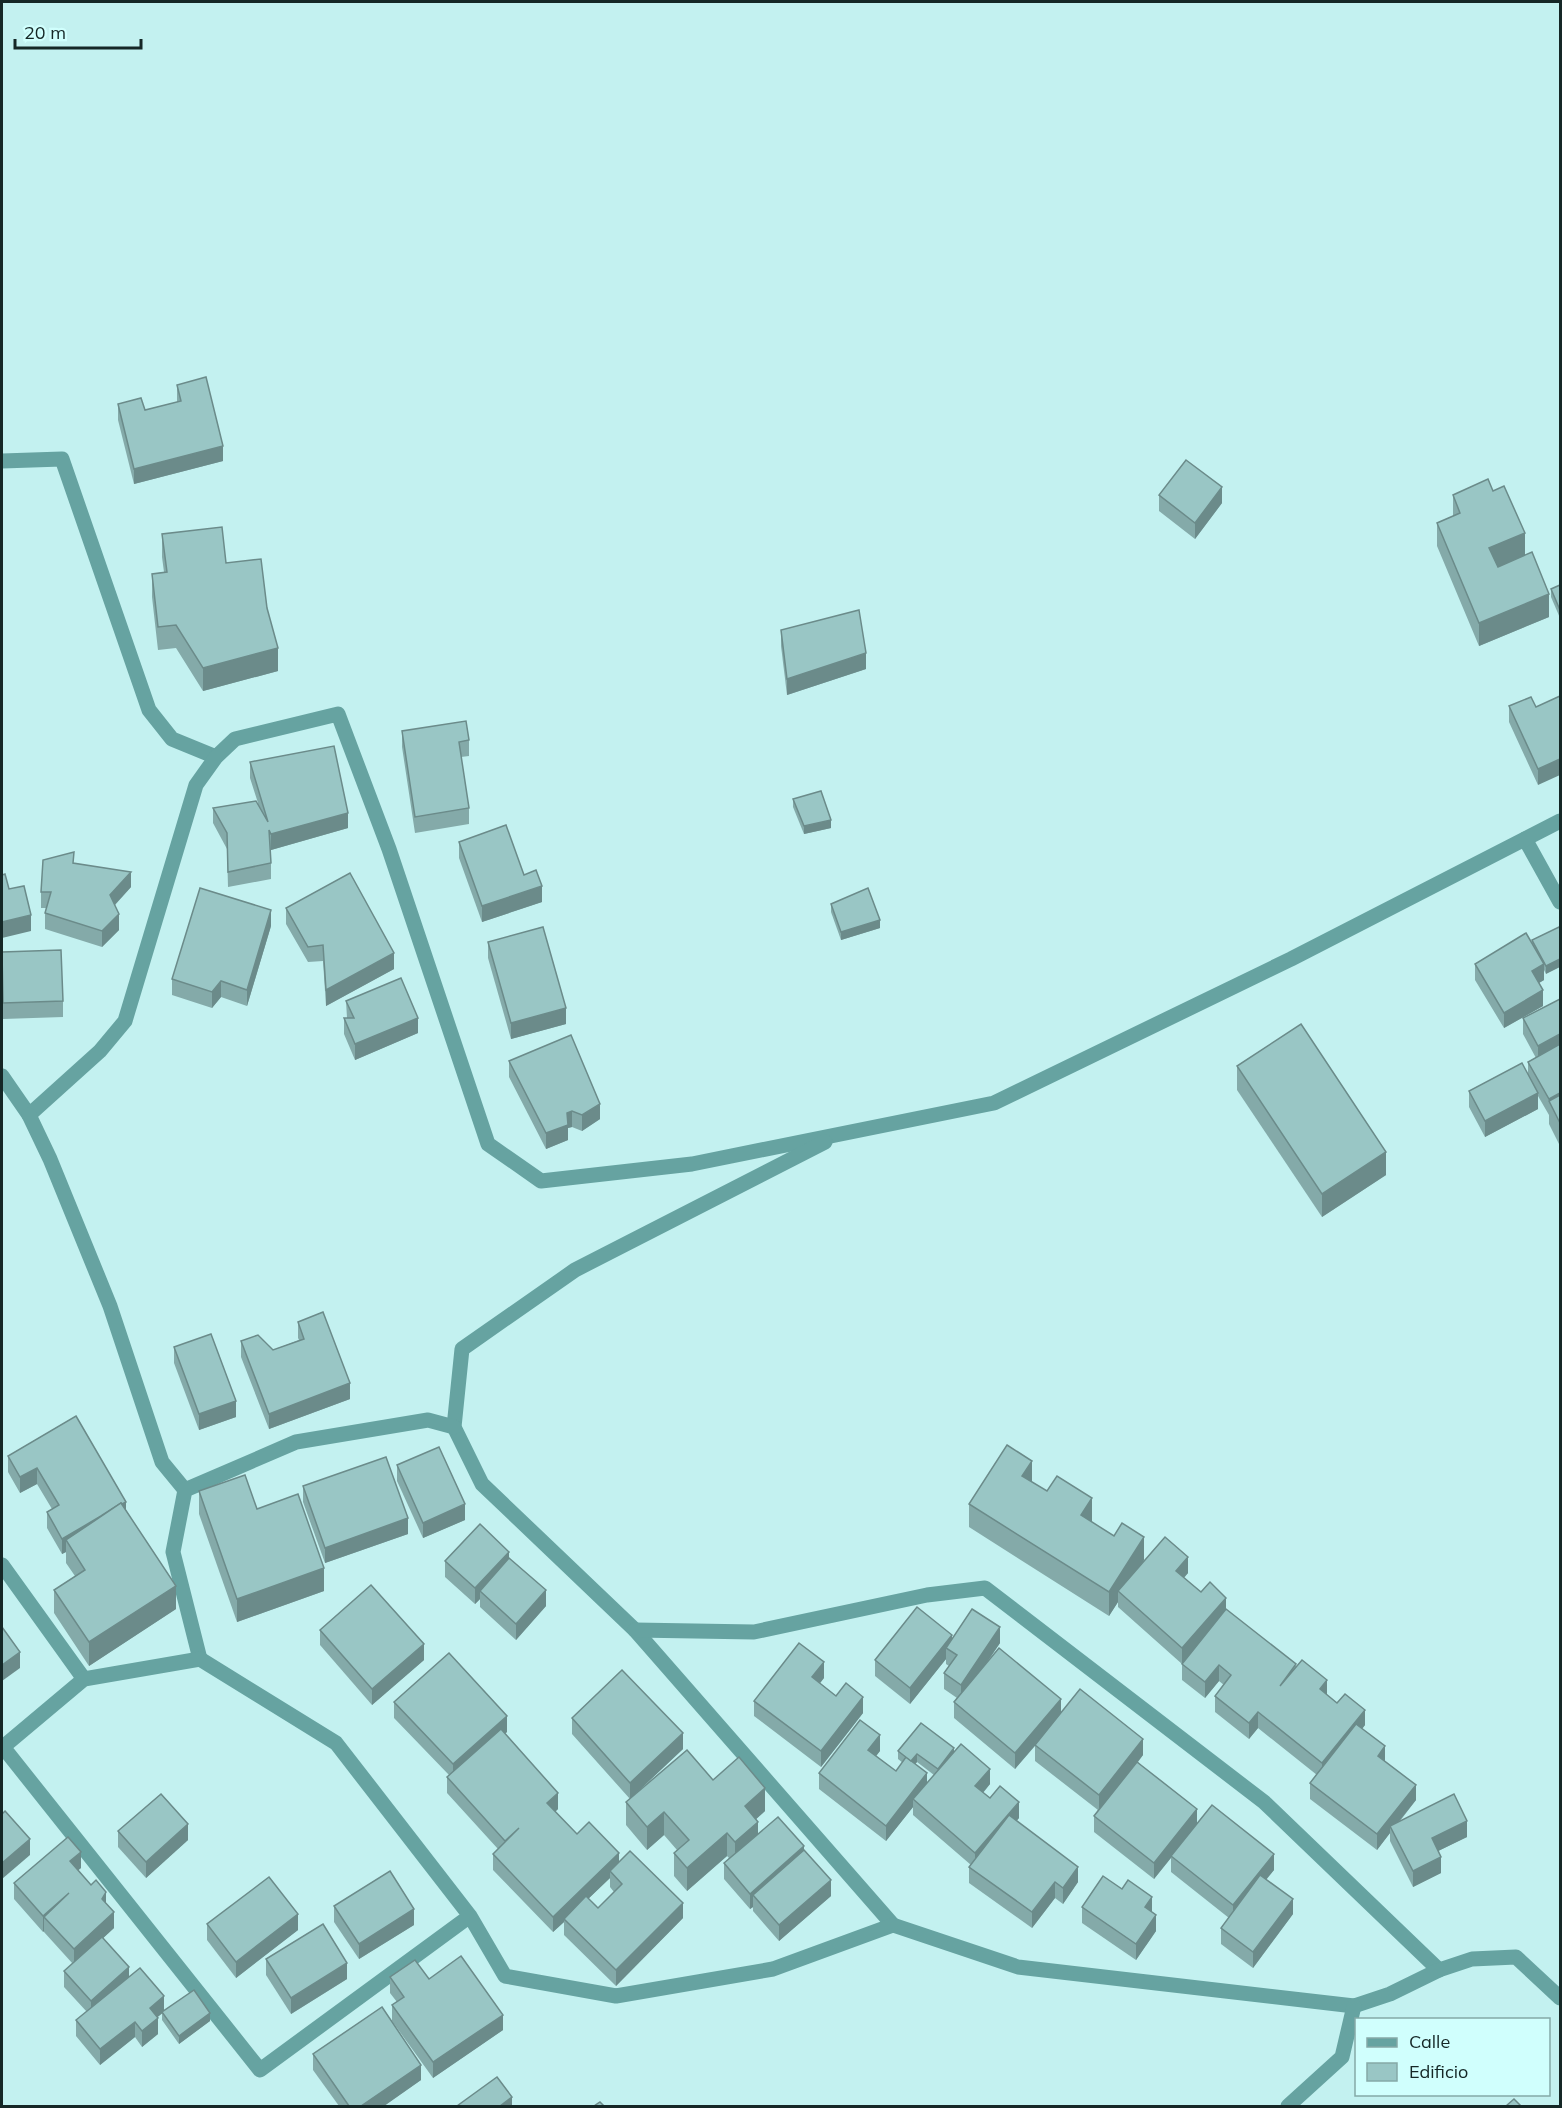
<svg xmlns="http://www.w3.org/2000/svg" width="1562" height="2108" viewBox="0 0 1562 2108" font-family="Mulish,sans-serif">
<rect width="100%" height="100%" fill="#c3f1f0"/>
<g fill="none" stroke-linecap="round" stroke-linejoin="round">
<!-- minor -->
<g stroke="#66a3a1" stroke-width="15">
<path d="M2 461 62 459 149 710 172 739 216 757"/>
<path d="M1525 839 1560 902"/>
<path d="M2 1076 29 1115 100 1051 125 1021 196 785 216 757 235 739 338 714 389 849 488 1144 541 1181 692 1164 994 1103 1291 959 1560 821"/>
<path d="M29 1115 50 1159 110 1306 162 1462 185 1490"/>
<path d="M825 1142 575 1270 462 1349 454 1427 482 1484 635 1630 893 1925"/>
<path d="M2 1565 84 1679"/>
<path d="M635 1630 754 1632 927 1595 985 1588 1264 1802 1439 1970"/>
<path d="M200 1659 173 1552 185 1490 296 1442 428 1420 454 1427"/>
<path d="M470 1916 260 2070 3 1747 84 1679 200 1659 336 1743 470 1916 505 1976 616 1996 773 1969 893 1925 1018 1967 1354 2006 1390 1994 1439 1970 1472 1959 1516 1957 1560 1998"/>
<path d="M1288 2106 1342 2057 1354 2006"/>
</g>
</g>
<!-- wall -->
<g fill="#84aaa9" fill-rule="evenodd">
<path d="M177 385 223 461 134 484 118 420V404L145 410 177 402Z"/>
<path d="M1493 491 1525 555 1549 617 1479 646 1437 546V523L1453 516V495Z"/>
<path d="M1159 495 1222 503 1195 539 1159 511Z"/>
<path d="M162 534 226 563 267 608 278 671 203 691 176 648 158 650 152 597V574L164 572 162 557Z"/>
<path d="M1560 585V618L1551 597V589Z"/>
<path d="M781 630 866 669 787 695 781 646Z"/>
<path d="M1560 696 1538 785 1509 722V706L1536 707Z"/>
<path d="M402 731 469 740V756L461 757 469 808V824L415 833 402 747Z"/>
<path d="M250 762 348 828 271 850V879L228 887 227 849 213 823V808L258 803 250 778Z"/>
<path d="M793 799 831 828 804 834 793 807Z"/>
<path d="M459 842 524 875 542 902 482 922 459 858Z"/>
<path d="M74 863 131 887 115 905 119 930 102 947 45 929V913L46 908H41V892Z"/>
<path d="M831 904 880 928 841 940 831 912Z"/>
<path d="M286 908 394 969 326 1006 323 961 308 962 286 924Z"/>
<path d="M271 926 247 1006 221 997 212 1008 172 995V979Z"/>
<path d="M1559 927 1546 974 1544 970V980L1539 983 1543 1006 1504 1028 1475 980V964L1532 944V940Z"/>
<path d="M488 942 566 1024 511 1039 488 958Z"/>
<path d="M2 952 63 1001V1017L3 1019Z"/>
<path d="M1560 999V1146L1549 1124V1115L1538 1096V1109L1485 1137 1469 1107V1091L1528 1075V1062L1536 1058 1523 1034V1018Z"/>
<path d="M346 1001 418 1033 355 1060 344 1034V1018H347Z"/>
<path d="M509 1061 600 1119 582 1131 572 1127 568 1128V1140L546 1149 509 1077Z"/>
<path d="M1237 1066 1386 1175 1322 1217 1237 1090Z"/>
<path d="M298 1322 350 1399 269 1429 241 1357V1341L273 1350 299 1340 298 1338Z"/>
<path d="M174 1347 236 1417 199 1430 174 1363Z"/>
<path d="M76 1416 126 1510 176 1609 89 1666 54 1613V1590L75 1576 66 1563V1552L62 1554 47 1528V1512L52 1509 37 1484 20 1493 8 1472V1456Z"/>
<path d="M397 1465 465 1520 423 1538 397 1481Z"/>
<path d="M1032 1482 1092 1521 1091 1522 1144 1560 1141 1564 1188 1573 1184 1578 1201 1592 1226 1610 1296 1666 1327 1695 1365 1725 1362 1729 1385 1762 1416 1800 1400 1821 1467 1837 1438 1851 1441 1873 1413 1887 1390 1841V1833L1377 1850 1310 1799V1783L1317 1775 1258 1728 1249 1739 1215 1712V1696L1224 1685 1219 1681 1205 1698 1182 1680V1664L1189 1656 1182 1664 1118 1607V1602L1109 1616 969 1527V1504Z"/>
<path d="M303 1486 408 1534 325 1563 303 1502Z"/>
<path d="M199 1491 257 1509 324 1591 237 1622 199 1514Z"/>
<path d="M509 1559 546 1606 516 1640 480 1607V1599L475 1604 445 1577V1561Z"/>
<path d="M320 1630 424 1660 372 1705 320 1645Z"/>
<path d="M952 1638 1000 1643 986 1664 1061 1713 1143 1755 1138 1762 1197 1823 1274 1870 1266 1879 1293 1914 1253 1968 1221 1944V1928L1229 1918 1171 1872V1858L1154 1879 1094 1832V1816L1098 1810 1035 1761V1746L1015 1769 954 1718V1702L957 1698 944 1689V1673L949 1666 946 1664V1659L910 1704 875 1676V1660Z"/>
<path d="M824 1678 820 1683 836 1696 863 1713 821 1767 754 1716V1701Z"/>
<path d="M394 1702 507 1732 505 1733 558 1809 555 1812 577 1834 619 1862 683 1918 616 1986 564 1935V1922L553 1932 493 1870V1854L498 1849 447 1793V1777L449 1775 394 1718ZM610 1878V1887L614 1892 598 1908 588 1899Z"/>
<path d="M572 1718 683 1749 632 1797 713 1780 765 1811 756 1819 758 1833 804 1850 831 1896 779 1941 753 1911V1907L750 1909 724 1879V1863L729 1858 727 1856 687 1891 674 1876V1853L677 1850 664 1835 647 1850 626 1825V1802L630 1799 572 1734Z"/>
<path d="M880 1751 876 1756 896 1771 903 1763 898 1759V1751L954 1752 990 1784 983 1793 990 1798 1019 1818 1016 1821 1078 1882 1063 1904 1055 1898 1032 1928 969 1883V1867L971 1865 913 1815V1807L886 1841 819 1789V1773ZM917 1762 934 1775 927 1783 915 1764Z"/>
<path d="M118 1831 188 1840 146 1878 118 1847Z"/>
<path d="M81 1868 78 1870 106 1903 114 1928 103 1938 129 1977 164 2011 210 2021 179 2044 162 2020V2013L157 2017 158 2034 142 2047 135 2037 100 2065 76 2036V2020L87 2012 64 1987V1971L73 1964 44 1932V1931L43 1932 14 1899V1883Z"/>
<path d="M334 1906 414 1925 359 1959 334 1922Z"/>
<path d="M1082 1907 1152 1912 1156 1931 1136 1960 1082 1923Z"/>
<path d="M207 1924 298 1930 236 1978 207 1940Z"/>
<path d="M266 1959 347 1979 291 2014 266 1975Z"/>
<path d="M390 1977 429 1979 503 2030 433 2078 392 2021V2005L397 2002 390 1993Z"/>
<path d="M313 2054 421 2080 384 2106H339L313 2070Z"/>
</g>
<!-- shaded-wall -->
<g fill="#6b8b8a">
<path d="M223 446V461L134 484V469Z"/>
<path d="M1222 487V503L1195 539V523Z"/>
<path d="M1525 533V556L1489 571V548Z"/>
<path d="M1549 594V617L1479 646V623Z"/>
<path d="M278 648V671L203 691V668Z"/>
<path d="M866 653V669L787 695V679Z"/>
<path d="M1560 759V775L1538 785V769Z"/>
<path d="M348 813V828L271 850V834Z"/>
<path d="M831 820V828L804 834V826Z"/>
<path d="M131 872V887L110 910V895Z"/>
<path d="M542 886V902L482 922V906Z"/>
<path d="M271 910V926L247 1006V990Z"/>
<path d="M119 914V930L102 947V931Z"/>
<path d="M31 915V931L2 938V922Z"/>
<path d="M880 920V928L841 940V932Z"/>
<path d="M394 953V969L326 1006V990Z"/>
<path d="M1560 959V967L1546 974V966Z"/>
<path d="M1544 964V980L1532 987V971Z"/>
<path d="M221 981V997L212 1008V992Z"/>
<path d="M1543 990V1006L1504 1028V1013Z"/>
<path d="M566 1008V1024L511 1039V1023Z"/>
<path d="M418 1018V1033L355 1060V1044Z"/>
<path d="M1560 1034V1050L1538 1062V1046Z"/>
<path d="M1538 1093V1109L1485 1137V1121Z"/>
<path d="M1560 1093V1108L1549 1101V1099Z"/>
<path d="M600 1104V1119L582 1131V1115Z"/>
<path d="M572 1111V1127L568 1128V1140L546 1149V1133L567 1113Z"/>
<path d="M1386 1152V1175L1322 1217V1194Z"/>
<path d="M350 1383V1399L269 1429V1414Z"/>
<path d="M236 1401V1417L199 1430V1414Z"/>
<path d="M1032 1461V1484L1022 1476Z"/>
<path d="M37 1468V1484L20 1493V1477Z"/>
<path d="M1092 1498V1521L1081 1538V1515Z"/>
<path d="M126 1502V1518L66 1540V1552L62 1554V1539Z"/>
<path d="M465 1504V1520L423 1538V1523Z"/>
<path d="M408 1518V1534L325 1563V1548Z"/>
<path d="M1144 1537V1560L1122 1595 1118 1591V1602L1109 1616V1592Z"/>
<path d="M509 1552V1568L480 1591V1599L475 1604V1588Z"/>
<path d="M1188 1557V1573L1176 1586V1571Z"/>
<path d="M324 1568V1591L237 1622V1599Z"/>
<path d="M176 1586V1609L89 1666V1642Z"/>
<path d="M546 1590V1606L516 1640V1624Z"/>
<path d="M1226 1598V1613L1182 1664V1648Z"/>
<path d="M1000 1627V1643L961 1700V1685Z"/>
<path d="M952 1635V1650L946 1648V1659L910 1704V1688Z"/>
<path d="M424 1644V1660L372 1705V1689Z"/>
<path d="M20 1652V1668L2 1681V1665Z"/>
<path d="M824 1662V1678L812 1693V1677Z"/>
<path d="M1219 1665V1681L1205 1698V1682Z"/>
<path d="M1327 1680V1695L1320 1689Z"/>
<path d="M863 1697V1713L821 1767V1751Z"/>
<path d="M1061 1699V1715L1015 1769V1753Z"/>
<path d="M1365 1710V1725L1322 1779V1763Z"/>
<path d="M1258 1712V1728L1249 1739V1723Z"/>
<path d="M507 1716V1732L453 1780V1764Z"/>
<path d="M683 1733V1749L630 1799V1783Z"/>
<path d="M880 1735V1751L868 1766V1750Z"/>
<path d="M1143 1739V1755L1099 1811V1795Z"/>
<path d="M1385 1746V1762L1378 1756Z"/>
<path d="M954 1748V1756L938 1777V1769Z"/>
<path d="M917 1754V1762L911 1769V1761Z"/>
<path d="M990 1769V1784L975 1802V1786Z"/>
<path d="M927 1773V1789L913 1799V1807L886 1841V1826Z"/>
<path d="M1416 1785V1800L1392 1830 1390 1826V1833L1377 1850V1834Z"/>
<path d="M765 1788V1811L745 1829V1806Z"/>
<path d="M558 1793V1809L547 1819V1803Z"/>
<path d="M1019 1802V1818L975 1868V1853Z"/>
<path d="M1197 1809V1825L1154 1879V1863Z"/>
<path d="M664 1812V1835L647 1850V1827Z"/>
<path d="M1467 1821V1837L1432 1854V1838Z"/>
<path d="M758 1822V1845L735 1865V1842Z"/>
<path d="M188 1824V1840L146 1878V1862Z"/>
<path d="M727 1833V1856L687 1891V1868Z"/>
<path d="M30 1839V1855L2 1879V1863Z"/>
<path d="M804 1846V1862L753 1895V1907L750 1909V1894Z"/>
<path d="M81 1852V1868L70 1877V1861Z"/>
<path d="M619 1853V1869L610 1871V1878L565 1921 564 1919V1922L553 1932V1917Z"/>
<path d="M1274 1854V1870L1233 1921V1905Z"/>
<path d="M1441 1857V1873L1413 1887V1871Z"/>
<path d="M1078 1867V1882L1063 1904V1888Z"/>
<path d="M831 1880V1896L779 1941V1925Z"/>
<path d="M1055 1882V1898L1032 1928V1912Z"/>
<path d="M106 1892V1907L102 1899Z"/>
<path d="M69 1893 44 1917V1931L43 1932V1916Z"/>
<path d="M1152 1897V1913L1145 1907Z"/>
<path d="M1293 1899V1914L1253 1968V1952Z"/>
<path d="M683 1903V1918L616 1986V1970Z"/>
<path d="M414 1909V1925L359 1959V1944Z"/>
<path d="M114 1912V1928L74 1965V1949Z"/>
<path d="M298 1914V1930L236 1978V1962Z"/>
<path d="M1156 1915V1931L1136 1960V1944Z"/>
<path d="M347 1963V1979L291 2014V1998Z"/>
<path d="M129 1967V1983L91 2016V2001Z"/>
<path d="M164 1996V2012L150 2023V2008Z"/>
<path d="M210 2013V2021L179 2044V2036Z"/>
<path d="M503 2015V2030L433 2078V2062Z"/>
<path d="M158 2018V2034L142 2047V2031Z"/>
<path d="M135 2022V2037L100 2065V2049Z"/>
<path d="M421 2065V2080L384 2106H361Z"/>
<path d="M512 2097V2105L511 2106H500Z"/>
</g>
<!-- building -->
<g fill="#99c6c5" stroke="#6b8b8a" stroke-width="1.5">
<path d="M206 377 223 446 134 469 118 404 141 398 145 410 181 401 177 385Z"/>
<path d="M1186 460 1222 487 1195 523 1159 495Z"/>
<path d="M1488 479 1493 491 1504 486 1525 533 1489 548 1498 567 1532 552 1549 594 1479 623 1437 523 1460 513 1453 495Z"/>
<path d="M222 527 226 563 261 559 267 608 278 648 203 668 176 625 158 627 152 574 167 572 162 534Z"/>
<path d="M1560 585V610L1551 589Z"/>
<path d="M859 610 866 653 787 679 781 630Z"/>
<path d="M1560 696V759L1538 769 1509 706 1531 697 1536 707Z"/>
<path d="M466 721 469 740 459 742 469 808 415 817 402 731Z"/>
<path d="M334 746 348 813 271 834 269 830 271 863 228 872 227 833 213 808 256 801 268 822 250 762Z"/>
<path d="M821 791 831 820 804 826 793 799Z"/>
<path d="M506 825 524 875 536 870 542 886 482 906 459 842Z"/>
<path d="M74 852 73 863 131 872 110 895 119 914 102 931 45 913 51 892H41L43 860Z"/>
<path d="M350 873 394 953 326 990 323 945 308 947 286 908Z"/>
<path d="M5 874 9 889 24 886 31 915 2 922V875Z"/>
<path d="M200 888 271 910 247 990 221 981 212 992 172 979Z"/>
<path d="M868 888 880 920 841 932 831 904Z"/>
<path d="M543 927 566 1008 511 1023 488 942Z"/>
<path d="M1559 927 1560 929V959L1546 966 1532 940Z"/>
<path d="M1526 933 1544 964 1532 971 1543 990 1504 1013 1475 964Z"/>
<path d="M61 950 63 1001 3 1003 2 952Z"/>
<path d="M401 978 418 1018 355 1044 344 1018H354L346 1001Z"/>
<path d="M1560 999V1034L1538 1046 1523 1018Z"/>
<path d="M1301 1024 1386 1152 1322 1194 1237 1066Z"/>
<path d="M571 1035 600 1104 582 1115 572 1111 567 1113 568 1125 546 1133 509 1061Z"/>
<path d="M1560 1044V1093L1549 1099 1528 1062Z"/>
<path d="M1522 1063 1538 1093 1485 1121 1469 1091Z"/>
<path d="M1560 1095V1123L1549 1101Z"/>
<path d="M323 1312 350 1383 269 1414 241 1341 258 1335 273 1350 304 1339 298 1322Z"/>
<path d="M211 1334 236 1401 199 1414 174 1347Z"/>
<path d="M76 1416 126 1502 122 1504 121 1503 101 1516 62 1539 47 1512 59 1505 37 1468 20 1477 8 1456Z"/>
<path d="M1007 1445 1032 1461 1022 1476 1047 1491 1057 1476 1092 1498 1081 1515 1114 1536 1122 1523 1144 1537 1109 1592 969 1504Z"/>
<path d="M439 1447 465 1504 423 1523 397 1465Z"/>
<path d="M386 1457 408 1518 325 1548 303 1486Z"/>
<path d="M245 1475 257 1509 298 1494 324 1568 237 1599 199 1491Z"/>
<path d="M121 1503 176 1586 89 1642 54 1590 85 1570 66 1540Z"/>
<path d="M480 1524 509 1552 475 1588 445 1561Z"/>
<path d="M1165 1537 1188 1557 1176 1571 1201 1592 1210 1582 1226 1598 1182 1648 1118 1591Z"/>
<path d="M509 1558 546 1590 516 1624 480 1591Z"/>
<path d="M371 1585 424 1644 372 1689 320 1630Z"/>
<path d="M917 1607 952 1635 910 1688 875 1660Z"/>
<path d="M972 1609 1000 1627 961 1685 944 1673 957 1655 946 1648Z"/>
<path d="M1226 1609 1296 1664 1280 1686 1302 1660 1327 1680 1320 1689 1337 1703 1345 1694 1365 1710 1322 1763 1258 1712 1249 1723 1215 1696 1231 1675 1219 1665 1205 1682 1182 1664Z"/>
<path d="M2 1627 20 1652 2 1665Z"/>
<path d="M799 1643 824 1662 812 1677 836 1696 846 1683 863 1697 821 1751 754 1701Z"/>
<path d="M999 1648 1061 1699 1015 1753 954 1702Z"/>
<path d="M449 1653 507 1716 453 1764 394 1702Z"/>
<path d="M622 1670 683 1733 630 1783 572 1718Z"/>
<path d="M1080 1689 1143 1739 1099 1795 1035 1745Z"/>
<path d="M860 1720 880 1735 868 1750 896 1771 906 1757 927 1773 886 1826 819 1773Z"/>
<path d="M921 1723 954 1748 938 1769 917 1754 911 1761 898 1751Z"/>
<path d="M1356 1724 1385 1746 1378 1756 1416 1785 1377 1834 1310 1783Z"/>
<path d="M501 1729 558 1793 547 1803 577 1834 589 1822 619 1853 553 1917 493 1854 519 1828 505 1841 447 1777Z"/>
<path d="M961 1744 990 1769 975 1786 990 1798 1000 1786 1019 1802 975 1853 913 1799Z"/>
<path d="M687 1750 713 1780 739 1757 765 1788 745 1806 758 1822 735 1842 727 1833 687 1868 674 1853 689 1840 664 1812 647 1827 626 1802Z"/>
<path d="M1137 1762 1197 1809 1154 1863 1094 1816Z"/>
<path d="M161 1794 188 1824 146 1862 118 1831Z"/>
<path d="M1454 1794 1467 1821 1432 1838 1441 1857 1413 1871 1390 1826Z"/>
<path d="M1212 1805 1274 1854 1233 1905 1171 1856Z"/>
<path d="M5 1811 30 1839 2 1863V1814Z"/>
<path d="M1009 1815 1078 1867 1063 1888 1055 1882 1032 1912 969 1867Z"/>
<path d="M778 1817 804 1846 750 1894 724 1863Z"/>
<path d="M68 1837 81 1852 70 1861 91 1885 96 1880 106 1892 102 1899 114 1912 74 1949 44 1917 69 1893 43 1916 14 1883Z"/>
<path d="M804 1850 831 1880 779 1925 753 1895Z"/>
<path d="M630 1851 683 1903 616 1970 564 1919 586 1896 598 1908 622 1884 610 1871Z"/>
<path d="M390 1871 414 1909 359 1944 334 1906Z"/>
<path d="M1260 1875 1293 1899 1253 1952 1221 1928Z"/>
<path d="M1103 1876 1122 1889 1128 1880 1152 1897 1145 1907 1156 1915 1136 1944 1082 1907Z"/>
<path d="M269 1877 298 1914 236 1962 207 1924Z"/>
<path d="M323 1924 347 1963 291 1998 266 1959Z"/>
<path d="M102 1937 129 1967 91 2001 64 1971Z"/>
<path d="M461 1956 503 2015 433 2062 392 2005 404 1997 390 1977 415 1960 429 1979Z"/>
<path d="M140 1968 164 1996 150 2008 158 2018 142 2031 135 2022 100 2049 76 2020Z"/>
<path d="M194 1990 210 2013 179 2036 162 2012Z"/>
<path d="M382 2007 421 2065 361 2106H349L313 2054Z"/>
<path d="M497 2077 512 2097 500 2106H457Z"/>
<path d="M1514 2099 1521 2106H1506Z"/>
<path d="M600 2102 604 2106H594Z"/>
</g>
<!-- border -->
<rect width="1562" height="2108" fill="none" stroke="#152726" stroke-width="6"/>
<!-- legend -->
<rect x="1355" y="2018" width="195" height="78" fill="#d0fffd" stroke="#85a9a7" stroke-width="1.5"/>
<rect x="1367" y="2038" width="30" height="9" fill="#66a3a1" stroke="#85a9a7" stroke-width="1.5"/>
<text x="1409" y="2048" font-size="18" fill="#152726">Calle</text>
<rect x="1367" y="2063" width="30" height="18" fill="#99c6c5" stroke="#85a9a7" stroke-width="1.5"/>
<text x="1409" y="2078" font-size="18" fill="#152726">Edificio</text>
<!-- scale -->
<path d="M15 39v9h126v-9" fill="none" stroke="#152726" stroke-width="3"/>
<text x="24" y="39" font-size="18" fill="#152726" stroke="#d0fffd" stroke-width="4.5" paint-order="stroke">20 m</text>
</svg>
